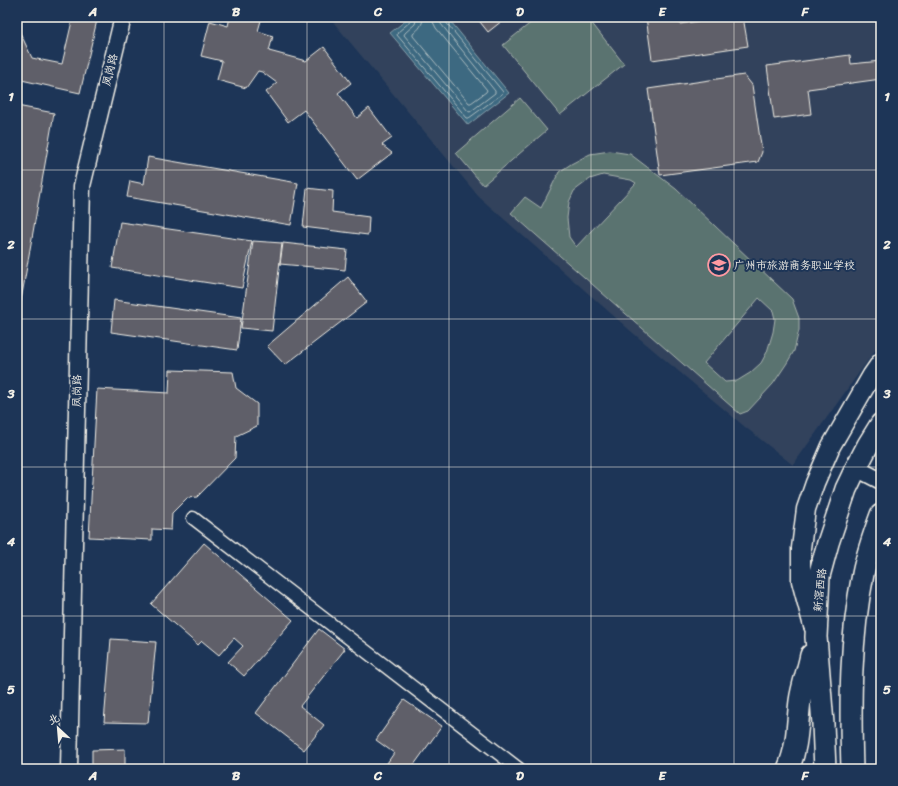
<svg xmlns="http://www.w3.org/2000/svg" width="898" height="786" viewBox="0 0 898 786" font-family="Sriracha,'LXGW WenKai TC',sans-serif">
<rect width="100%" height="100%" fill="#1d3557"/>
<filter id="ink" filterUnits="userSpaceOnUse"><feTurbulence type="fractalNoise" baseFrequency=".025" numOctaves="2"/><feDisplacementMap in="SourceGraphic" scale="8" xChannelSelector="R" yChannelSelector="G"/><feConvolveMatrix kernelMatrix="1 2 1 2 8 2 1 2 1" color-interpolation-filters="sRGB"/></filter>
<g filter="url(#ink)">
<!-- built -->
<path fill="#31425c" d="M329 17H881V342L793 465 745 427 633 333 479 197Z"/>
<!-- green -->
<g fill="#5a7370" stroke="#a7b2ac" fill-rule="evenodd">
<path d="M538 17H587L624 64 560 115 503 45Z"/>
<path d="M520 98 547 130 483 185 456 153Z"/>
<path d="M610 151 630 154 676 189 792 299 799 318V330L794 351 787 363 773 384 748 411 740 414 511 213 525 197 541 208 559 172 571 164 590 154ZM603 175 631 180 636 183 576 247 569 237 567 218 569 202 574 191 590 179ZM759 298 773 311 775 319 773 332 767 352 761 363 750 373 737 381 725 382 704 363Z"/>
</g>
<!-- water -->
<path fill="#3d6981" stroke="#869faa" d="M410 17H447L509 93 468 125 390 33Z"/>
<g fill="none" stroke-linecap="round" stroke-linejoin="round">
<!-- shore -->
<g stroke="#abbbbf" stroke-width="1">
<path d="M412 17 411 21 398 32 397 35 467 118H469L502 94 503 92 445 21 444 17"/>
<path d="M417 17 415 24 405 33 404 35 468 111 470 112 495 93V91L441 24 439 17"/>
<path d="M423 17C423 25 419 29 413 34V36L469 103H471L486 92 487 90 436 28 433 22V17"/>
</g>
</g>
<!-- building -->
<g fill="#5f5f69" stroke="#f4f1e8">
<path d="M73 17H85L97 20 80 93 17 79V26L32 58 62 64Z"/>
<path d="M230 17H262L258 31 273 36 269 51 306 61 324 47 351 83 338 93 357 118 369 108 392 138 382 145 392 153 357 180 304 110 288 122 266 92 277 83 262 72 258 71 246 88 217 80 222 61 201 56 210 21 228 26Z"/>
<path d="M476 17H507L488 32Z"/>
<path d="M646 17H679L680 24 725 17H743L748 46 652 60Z"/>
<path d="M850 55 851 64 881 61V79L808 89 811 114 774 119 767 66Z"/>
<path d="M744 75 752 85 762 152 758 162 660 175 648 89Z"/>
<path d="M17 106 54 113 17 323Z"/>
<path d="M148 157 298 183 291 225 127 197 130 181 144 184Z"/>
<path d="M307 188 333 191 332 212 369 217 368 235 303 227Z"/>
<path d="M120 222 252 241 242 288 112 268Z"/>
<path d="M253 241 282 243 272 331 241 328Z"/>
<path d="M283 243 347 250 345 270 280 264Z"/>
<path d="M348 277 367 302 285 365 267 346Z"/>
<path d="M114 300 241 318 237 350 111 332Z"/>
<path d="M170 370 233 372 236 388 257 404V426L236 436 235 458 197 497 187 498 172 513 171 530 152 529V540L89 537 97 389 169 393Z"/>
<path d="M204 543 293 620 244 676 228 662 243 646 234 638 219 655 202 641 198 645 151 604Z"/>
<path d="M319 629 345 649 300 706 324 725 304 750 256 713Z"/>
<path d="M111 639 156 642 148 723 104 722Z"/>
<path d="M404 700 442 726 411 769H383L394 753 376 740Z"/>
<path d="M125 749V769H92V750Z"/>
</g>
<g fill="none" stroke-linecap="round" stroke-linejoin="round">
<!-- minor casing -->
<g stroke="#f4f1e8" stroke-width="15">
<path id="minor" d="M193 518 519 769"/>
</g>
<!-- tertiary casing -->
<g stroke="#f4f1e8" stroke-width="19">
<g id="tertiary">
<path d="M856 468 881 481"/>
<path d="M69 769 82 186 123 17"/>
</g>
</g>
<!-- secondary casing -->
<g stroke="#f4f1e8" stroke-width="21">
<path id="secondary" d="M813 626 801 581V548L806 509 815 483 831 446 872 375 881 362"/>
</g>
<!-- trunk casing -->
<g stroke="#f4f1e8" stroke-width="24">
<g id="trunk">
<path d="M788 769C798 747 797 724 800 701 802 686 808 670 811 655"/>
<path d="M825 769 823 724 816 637 819 576 828 543 846 489 856 468 868 445 881 424"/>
<path d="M852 769C850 704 850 638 863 574 867 554 874 534 881 515"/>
</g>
</g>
<!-- minor -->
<use href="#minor" stroke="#1d3557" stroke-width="12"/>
<!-- tertiary -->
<use href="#tertiary" stroke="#1d3557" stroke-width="16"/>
<!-- secondary -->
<use href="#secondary" stroke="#1d3557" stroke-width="18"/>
<!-- trunk -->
<use href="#trunk" stroke="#1d3557" stroke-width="21"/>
</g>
</g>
<!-- grid -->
<path fill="none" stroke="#f4f1e8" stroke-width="1" stroke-opacity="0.55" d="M164 17V769M307 17V769M449 17V769M591 17V769M734 17V769M17 170H881M17 319H881M17 467H881M17 616H881"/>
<!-- icons -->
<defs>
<g id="school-ring" transform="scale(1.15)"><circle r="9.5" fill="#1d3557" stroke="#ff9aa2" stroke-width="1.5"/><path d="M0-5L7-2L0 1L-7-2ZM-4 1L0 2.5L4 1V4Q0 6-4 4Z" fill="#ff9aa2"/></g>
</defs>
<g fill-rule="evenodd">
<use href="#school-ring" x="719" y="265"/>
</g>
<g text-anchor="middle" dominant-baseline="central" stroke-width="4" stroke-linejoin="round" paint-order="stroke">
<!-- street labels -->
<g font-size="11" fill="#f4f1e8" stroke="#1d3557">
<text transform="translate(110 70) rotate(-76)">凤岗路</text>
<text transform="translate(77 391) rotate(-89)">凤岗路</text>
<text transform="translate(820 590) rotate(-84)">新滘西路</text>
</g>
<!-- poi labels -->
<g font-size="11" fill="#f4f1e8" stroke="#1d3557" text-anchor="start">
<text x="734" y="265">广州市旅游商务职业学校</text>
</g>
</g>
<!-- margin -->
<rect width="898" height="786" fill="none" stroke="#1d3557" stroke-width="44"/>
<!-- north arrow -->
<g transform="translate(58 728) rotate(334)" stroke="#1d3557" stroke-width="3" paint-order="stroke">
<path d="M0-3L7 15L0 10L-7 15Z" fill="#f4f1e8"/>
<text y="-6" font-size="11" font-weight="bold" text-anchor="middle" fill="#f4f1e8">北</text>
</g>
<rect x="22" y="22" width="854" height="742" fill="none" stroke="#f4f1e8" stroke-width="1.5"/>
<g font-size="13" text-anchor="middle" font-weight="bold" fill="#f4f1e8">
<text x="93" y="16">A</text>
<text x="236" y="16">B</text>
<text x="378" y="16">C</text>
<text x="520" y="16">D</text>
<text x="662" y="16">E</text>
<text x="805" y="16">F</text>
<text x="11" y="101">1</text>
<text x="887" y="101">1</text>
<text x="11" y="249">2</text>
<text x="887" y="249">2</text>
<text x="11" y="398">3</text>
<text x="887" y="398">3</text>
<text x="11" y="546">4</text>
<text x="887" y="546">4</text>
<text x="11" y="694">5</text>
<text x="887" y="694">5</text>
<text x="93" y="780">A</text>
<text x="236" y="780">B</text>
<text x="378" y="780">C</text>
<text x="520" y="780">D</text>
<text x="662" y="780">E</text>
<text x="805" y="780">F</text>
</g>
</svg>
